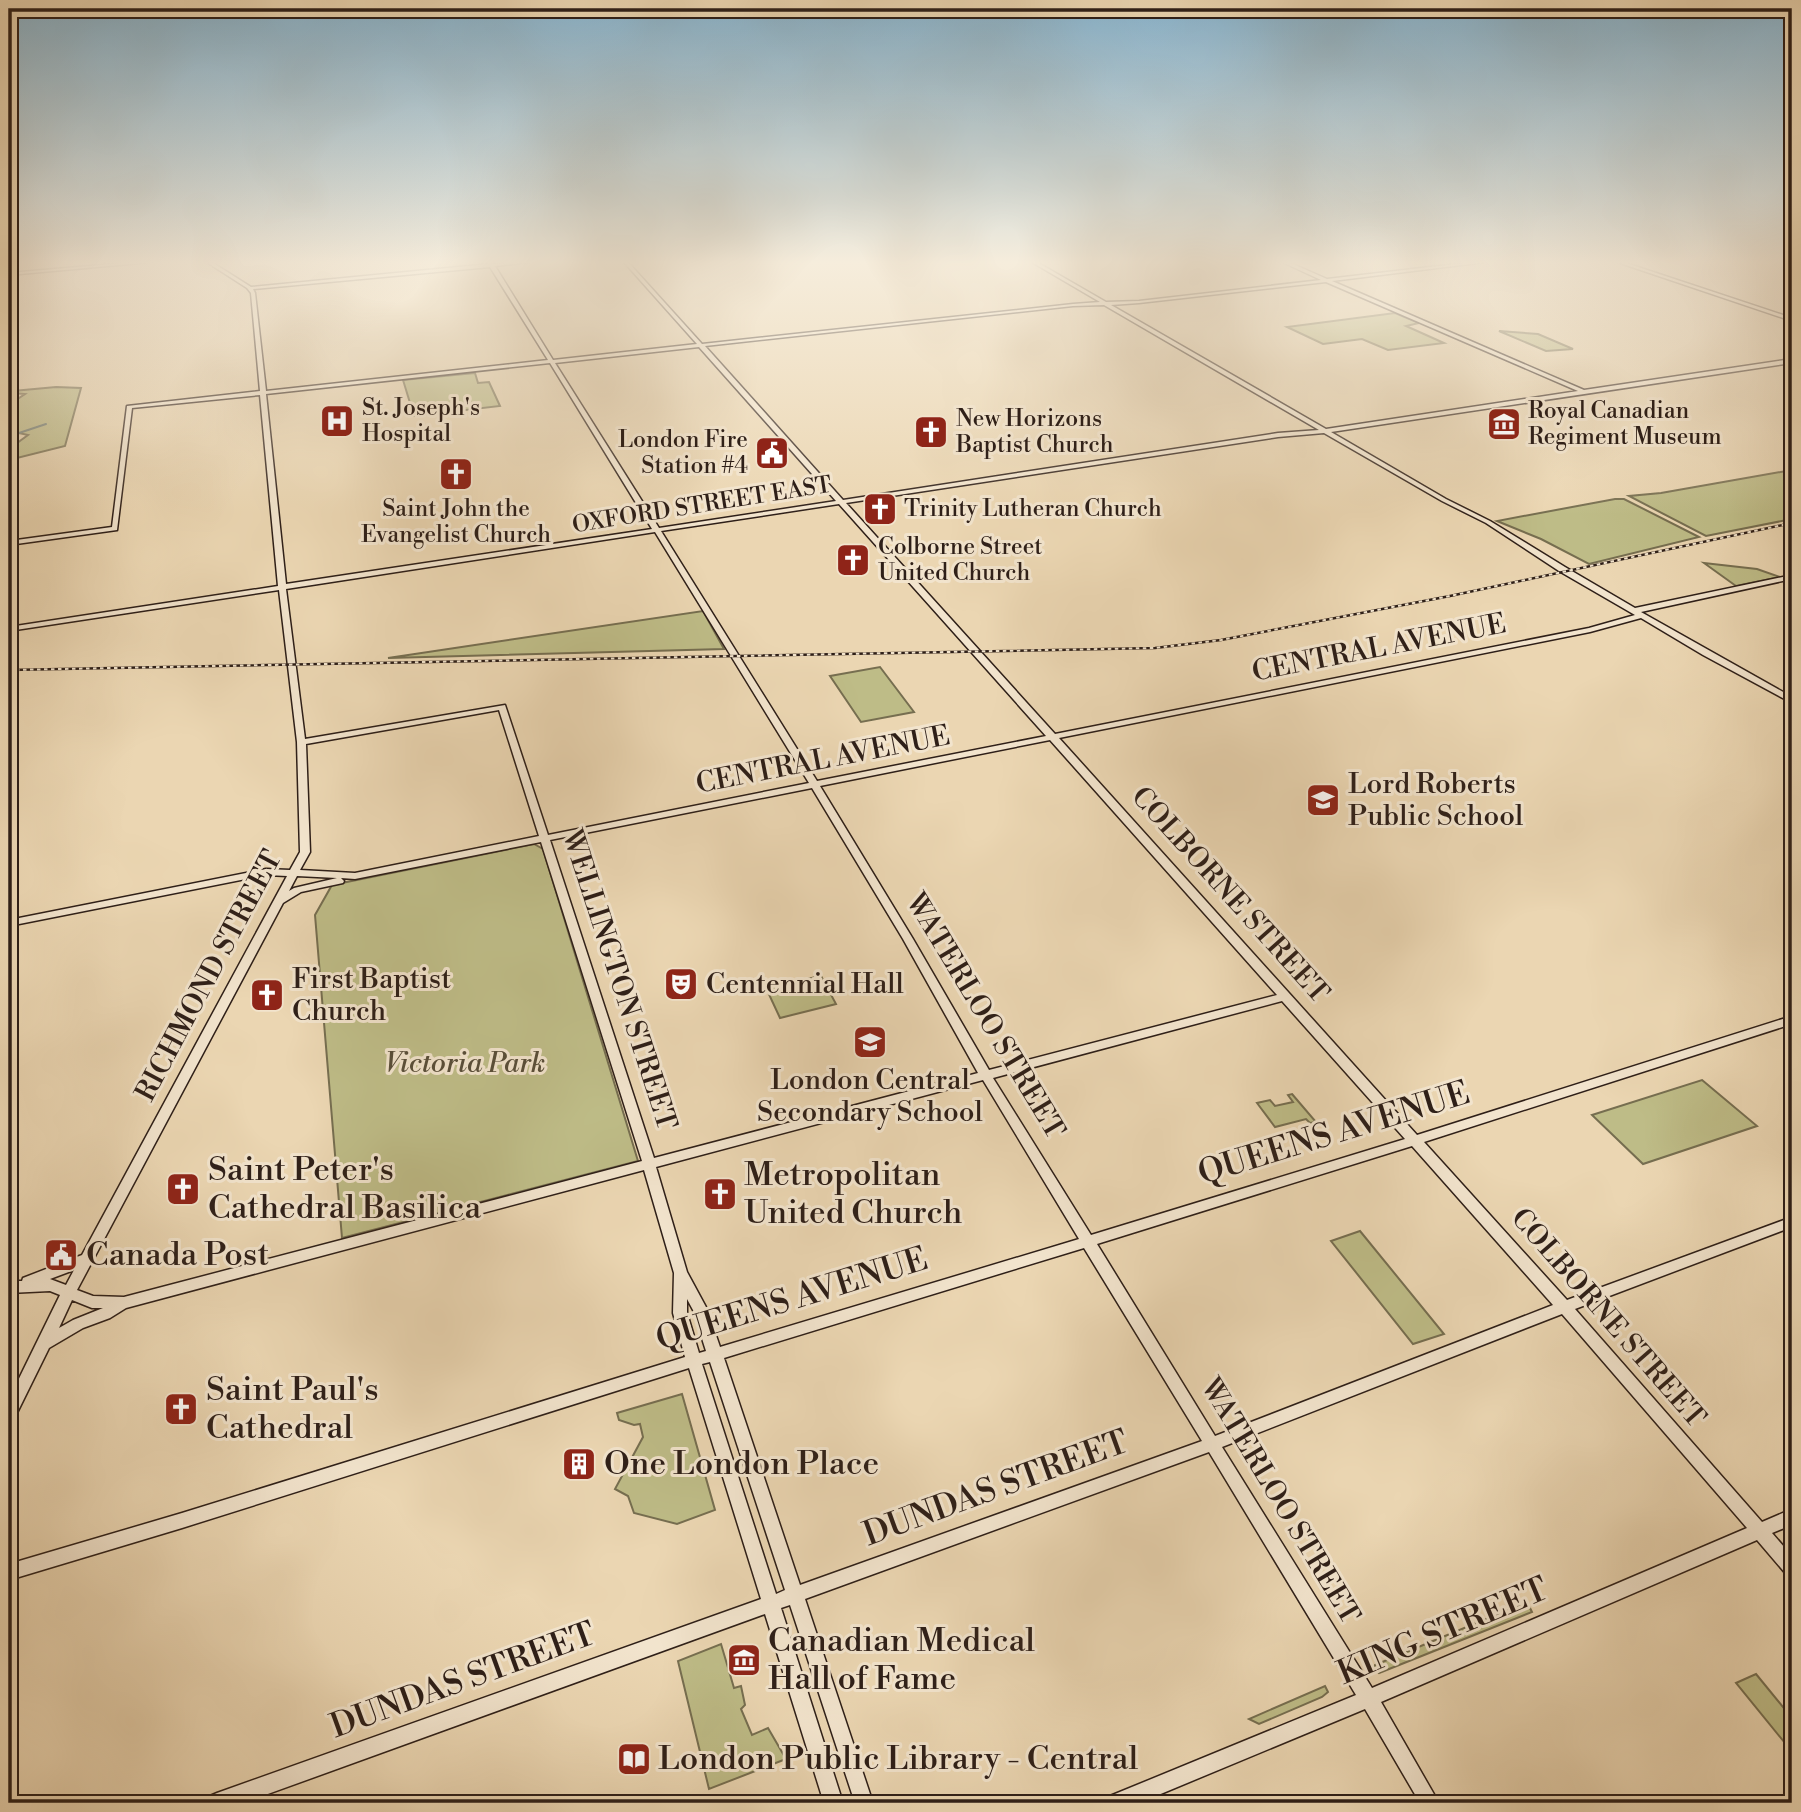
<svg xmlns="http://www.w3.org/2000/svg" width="1801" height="1812" viewBox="0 0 1801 1812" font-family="'Libre Bodoni',serif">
<rect width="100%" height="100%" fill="#ebd6b2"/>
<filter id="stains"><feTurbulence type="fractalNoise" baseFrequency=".00286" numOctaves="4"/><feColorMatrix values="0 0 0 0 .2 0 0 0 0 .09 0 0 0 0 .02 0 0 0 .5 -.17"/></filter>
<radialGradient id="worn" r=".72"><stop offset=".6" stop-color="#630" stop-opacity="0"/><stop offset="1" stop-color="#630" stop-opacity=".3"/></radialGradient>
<!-- green -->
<g fill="#bebc87" stroke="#766e50" stroke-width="2">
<path d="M1395 313 1419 323 1406 326 1444 343 1388 350 1362 339 1323 344 1287 327Z"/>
<path d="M1499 331 1538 334 1573 349 1546 351Z"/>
<path d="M475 373 478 383 489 382 500 406 414 416 403 380Z"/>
<path d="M56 387 81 388 65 446 9 460V449L28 435 19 433 9 436V399L19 398 25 394 11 393 13 391Z"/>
<path d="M1792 470V519L1706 536 1629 496 1661 493Z"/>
<path d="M1615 499H1624L1699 537 1589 564 1541 539 1497 521Z"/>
<path d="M1704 563 1757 569 1780 577 1736 586Z"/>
<path d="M703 611 724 649 388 658Z"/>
<path d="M880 667 914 712 861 722 830 676Z"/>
<path d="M534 844 543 849 638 1161 342 1238 315 915 332 885Z"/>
<path d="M821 976 836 1004 780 1018 766 988Z"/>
<path d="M1702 1080 1757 1126 1643 1164 1592 1115Z"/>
<path d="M1292 1094 1316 1122 1310 1123 1306 1119 1275 1127 1257 1103 1270 1100 1275 1106 1293 1102 1288 1095Z"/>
<path d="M1360 1231 1444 1334 1413 1344 1331 1241Z"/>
<path d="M682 1394 715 1510 677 1524 634 1513 628 1496 615 1489 643 1437 640 1424 634 1425 619 1420 617 1413Z"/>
<path d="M1527 1602 1532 1612 1379 1673 1374 1669 1375 1665Z"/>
<path d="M721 1644 734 1688 741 1686 745 1705 741 1709 752 1735 768 1728 786 1759 709 1789 678 1661Z"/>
<path d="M1756 1674 1792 1718V1746L1789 1748 1736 1683Z"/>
<path d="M1325 1686 1328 1692 1322 1697 1259 1724 1249 1719Z"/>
</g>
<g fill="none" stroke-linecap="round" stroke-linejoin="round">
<!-- stream -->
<path stroke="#6e7b74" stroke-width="2" d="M19 433 46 424"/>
<!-- secondary casing -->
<g stroke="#2e1f18" stroke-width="3">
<g id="secondary">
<path d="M146 261H162L9 275V273Z"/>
<path d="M205 261H210L251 287 489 264 487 261H491L493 264 539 261 495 266 553 360 697 344 623 261H627L702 344 1073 304 1100 302 1030 261H1035L1106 302 1139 301 1321 280 1280 261H1286L1327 279 1481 261H1494L1332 281 1584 390 1792 359V363L1331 432 1446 499 1490 521 1565 567 1635 608 1792 575V579L1641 612 1792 697V703L1703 655 1641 618 1590 632 1059 738 1417 1135 1792 1016V1024L1424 1142 1567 1300 1792 1217V1227L1575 1309 1762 1522 1792 1509V1525L1772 1533 1792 1556V1576L1786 1574 1757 1540 1381 1702 1439 1803H1420L1365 1709 1139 1803H1108L1110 1796 1356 1695 1209 1452 805 1599 873 1803H855L790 1605 781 1608 843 1803H824L765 1614 243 1803H208L210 1796 217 1793 761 1599 689 1368 182 1528 9 1580V1564L182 1513 685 1357 673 1313 674 1273 644 1170 126 1308 110 1318 83 1328 49 1348 14 1419 9 1421V1399L60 1295 50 1291 9 1293V1281H22L23 1278 82 1255 287 876 266 875 9 926V920L266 869 290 870 300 852 297 742 279 590 9 631V627L278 586 260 395 132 408 117 530 9 545V541L112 527 127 406 260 391 251 293 247 288ZM490 267 548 360 266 391 255 293 253 289ZM1326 282 1578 391 1326 429 1111 305 1139 303ZM1104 305 1319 430 1278 433 843 500 705 346 1073 306ZM699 347 836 501 659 528 555 363ZM550 363 652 529 286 584 266 394ZM1324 433 1442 501 1486 523 1559 571 1635 615 1589 628 1055 734 846 503 1278 437ZM839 504 1046 736 817 781 661 531ZM655 532 809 783 548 835 505 705 305 739 286 589ZM499 710 539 836 355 873 300 870 310 852 306 744ZM1050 740 1277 995 989 1070 913 939 820 786ZM812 788 903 939 978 1073 654 1158 550 840ZM541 842 642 1161 124 1297 93 1296 77 1290 283 903 301 892 343 883 344 881 341 878 355 879ZM297 876 337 878 294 888 289 891ZM1282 1001 1405 1139 1091 1235 993 1078ZM983 1080 1079 1239 720 1347 707 1309 687 1272 656 1167ZM1412 1146 1553 1305 1215 1436 1097 1244ZM1084 1248 1202 1441 800 1585 724 1358ZM74 1270 66 1285 50 1279ZM687 1299 693 1310 706 1351 699 1353 687 1313ZM72 1300 92 1308H103L73 1320 59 1328ZM1562 1314 1747 1528 1372 1688 1222 1447ZM710 1362 785 1590 776 1594 702 1364Z"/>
<path d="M1614 261H1620L1792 318V321Z"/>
</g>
</g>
<!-- secondary -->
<use href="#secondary" fill="#f2e4cd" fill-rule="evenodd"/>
<!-- rail casing -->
<g stroke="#2e1f18" stroke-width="2.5">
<path id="rail" d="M9 670 1155 648 1221 640 1450 596 1792 523"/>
</g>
<!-- rail -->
<use href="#rail" stroke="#f2e4cd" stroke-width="2" stroke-dasharray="3.5" stroke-linecap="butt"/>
</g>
<!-- sky -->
<linearGradient id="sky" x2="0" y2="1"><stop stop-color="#88b6d2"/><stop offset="0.51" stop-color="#f6eddc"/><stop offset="1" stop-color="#f6eddc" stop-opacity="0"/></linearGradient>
<rect width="1801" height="515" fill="url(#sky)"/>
<!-- icons -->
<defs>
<g id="hospital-square" transform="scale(1.75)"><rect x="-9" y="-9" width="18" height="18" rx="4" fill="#8f2418" stroke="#f2e4cd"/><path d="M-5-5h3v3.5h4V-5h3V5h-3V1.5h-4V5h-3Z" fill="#fff"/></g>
<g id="museum-square" transform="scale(1.75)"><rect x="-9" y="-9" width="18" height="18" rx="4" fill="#8f2418" stroke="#f2e4cd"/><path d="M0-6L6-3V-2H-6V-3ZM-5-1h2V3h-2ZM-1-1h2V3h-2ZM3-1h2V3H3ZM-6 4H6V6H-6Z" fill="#fff"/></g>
<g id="church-square" transform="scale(1.75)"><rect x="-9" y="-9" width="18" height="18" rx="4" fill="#8f2418" stroke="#f2e4cd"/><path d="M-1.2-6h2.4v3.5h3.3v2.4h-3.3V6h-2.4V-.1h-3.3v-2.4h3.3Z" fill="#fff"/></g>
<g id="civic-square" transform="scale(1.75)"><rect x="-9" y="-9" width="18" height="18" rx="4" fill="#8f2418" stroke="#f2e4cd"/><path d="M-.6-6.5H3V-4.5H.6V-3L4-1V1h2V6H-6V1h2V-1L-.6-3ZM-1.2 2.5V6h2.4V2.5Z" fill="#fff"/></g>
<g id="school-square" transform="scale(1.75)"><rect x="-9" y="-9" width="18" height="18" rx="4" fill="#8f2418" stroke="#f2e4cd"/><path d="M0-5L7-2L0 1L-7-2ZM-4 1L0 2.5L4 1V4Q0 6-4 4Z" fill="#fff"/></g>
<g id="theatre-square" transform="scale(1.75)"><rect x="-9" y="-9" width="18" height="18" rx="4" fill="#8f2418" stroke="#f2e4cd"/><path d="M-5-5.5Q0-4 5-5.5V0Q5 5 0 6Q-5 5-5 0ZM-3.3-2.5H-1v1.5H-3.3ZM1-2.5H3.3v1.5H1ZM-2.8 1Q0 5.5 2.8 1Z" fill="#fff"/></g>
<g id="building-square" transform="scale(1.75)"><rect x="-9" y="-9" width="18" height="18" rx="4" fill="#8f2418" stroke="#f2e4cd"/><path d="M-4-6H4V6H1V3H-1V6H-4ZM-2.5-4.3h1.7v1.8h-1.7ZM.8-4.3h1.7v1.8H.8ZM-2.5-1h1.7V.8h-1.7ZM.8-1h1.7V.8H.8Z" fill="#fff"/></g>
<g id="library-square" transform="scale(1.75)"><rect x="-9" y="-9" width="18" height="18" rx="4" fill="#8f2418" stroke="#f2e4cd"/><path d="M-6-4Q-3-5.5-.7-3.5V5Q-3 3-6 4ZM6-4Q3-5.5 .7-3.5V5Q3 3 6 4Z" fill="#fff"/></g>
</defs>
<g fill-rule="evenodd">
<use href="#hospital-square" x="337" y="421"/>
<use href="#museum-square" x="1504" y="424"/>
<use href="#church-square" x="931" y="432"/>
<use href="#civic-square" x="772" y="453"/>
<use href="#church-square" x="456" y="474"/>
<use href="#church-square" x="880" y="509"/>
<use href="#church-square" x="853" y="560"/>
<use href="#school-square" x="1323" y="800"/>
<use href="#theatre-square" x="681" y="984"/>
<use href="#church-square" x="267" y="995"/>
<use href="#school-square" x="870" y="1042"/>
<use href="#church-square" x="183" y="1189"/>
<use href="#church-square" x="720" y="1194"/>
<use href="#civic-square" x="61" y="1255"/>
<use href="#church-square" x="181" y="1409"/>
<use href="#building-square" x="579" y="1464"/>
<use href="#museum-square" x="744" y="1660"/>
<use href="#library-square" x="634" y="1759"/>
</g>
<g text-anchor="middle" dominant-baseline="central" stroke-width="6" stroke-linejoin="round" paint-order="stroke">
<!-- far-poi labels -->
<g font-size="23" fill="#2e1f18" stroke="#f2e4cd" text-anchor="start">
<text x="362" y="408">St. Joseph's<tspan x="362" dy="26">Hospital</tspan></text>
<text x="1528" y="411">Royal Canadian<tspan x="1528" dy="26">Regiment Museum</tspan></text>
<text x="956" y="419">New Horizons<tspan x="956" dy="26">Baptist Church</tspan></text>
<text x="748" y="440" text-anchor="end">London Fire<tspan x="748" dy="26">Station #4</tspan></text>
<text x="456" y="509" text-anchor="middle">Saint John the<tspan x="456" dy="26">Evangelist Church</tspan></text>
<text x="904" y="509">Trinity Lutheran Church</text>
<text x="878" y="547">Colborne Street<tspan x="878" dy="26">United Church</tspan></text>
</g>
<!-- far-street labels -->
<g font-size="23" fill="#2e1f18" stroke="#f2e4cd">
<text transform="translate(702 505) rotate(-9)">OXFORD STREET EAST</text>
</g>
<!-- street labels -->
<g font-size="28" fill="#2e1f18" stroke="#f2e4cd">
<text transform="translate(1379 648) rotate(-11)">CENTRAL AVENUE</text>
<text transform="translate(823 760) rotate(-11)">CENTRAL AVENUE</text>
<text transform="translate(1230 895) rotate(48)">COLBORNE STREET</text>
<text transform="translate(209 976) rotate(-62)">RICHMOND STREET</text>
<text transform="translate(619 980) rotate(72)">WELLINGTON STREET</text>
<text transform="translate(985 1016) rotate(59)">WATERLOO STREET</text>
<text transform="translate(1608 1318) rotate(49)">COLBORNE STREET</text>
<text transform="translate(1280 1501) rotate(59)">WATERLOO STREET</text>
</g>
<!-- poi labels -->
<g font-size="28" fill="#2e1f18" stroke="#f2e4cd" text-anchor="start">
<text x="1348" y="784">Lord Roberts<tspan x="1348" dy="32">Public School</tspan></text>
<text x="292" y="979">First Baptist<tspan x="292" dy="32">Church</tspan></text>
<text x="706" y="984">Centennial Hall</text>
<text x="870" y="1080" text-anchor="middle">London Central<tspan x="870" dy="32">Secondary School</tspan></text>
</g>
<!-- park labels -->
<g font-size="28" font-style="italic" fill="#594e39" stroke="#f2e4cd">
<text x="465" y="1063">Victoria Park</text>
</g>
<!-- near-street labels -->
<g font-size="33" fill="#2e1f18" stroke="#f2e4cd">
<text transform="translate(1334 1134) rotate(-17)">QUEENS AVENUE</text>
<text transform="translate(792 1300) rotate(-17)">QUEENS AVENUE</text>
<text transform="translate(996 1489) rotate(-20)">DUNDAS STREET</text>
<text transform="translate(1443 1632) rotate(-23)">KING STREET</text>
<text transform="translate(463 1681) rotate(-20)">DUNDAS STREET</text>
</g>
<!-- near-poi labels -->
<g font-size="33" fill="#2e1f18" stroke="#f2e4cd" text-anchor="start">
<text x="208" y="1170">Saint Peter's<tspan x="208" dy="38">Cathedral Basilica</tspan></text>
<text x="744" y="1175">Metropolitan<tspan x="744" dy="38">United Church</tspan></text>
<text x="86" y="1255">Canada Post</text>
<text x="206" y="1390">Saint Paul's<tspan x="206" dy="38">Cathedral</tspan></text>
<text x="604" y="1464">One London Place</text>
<text x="768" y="1641">Canadian Medical<tspan x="768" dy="38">Hall of Fame</tspan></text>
<text x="658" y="1759">London Public Library - Central</text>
</g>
</g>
<!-- margin -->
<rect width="1801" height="1812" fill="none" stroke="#ebd6b2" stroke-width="35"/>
<rect x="10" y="10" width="1780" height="1791" fill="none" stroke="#2e1f18" stroke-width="3.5"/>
<rect x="18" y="18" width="1766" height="1777" fill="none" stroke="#2e1f18" stroke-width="2"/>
<rect width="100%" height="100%" filter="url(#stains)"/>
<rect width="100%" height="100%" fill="url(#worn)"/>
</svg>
